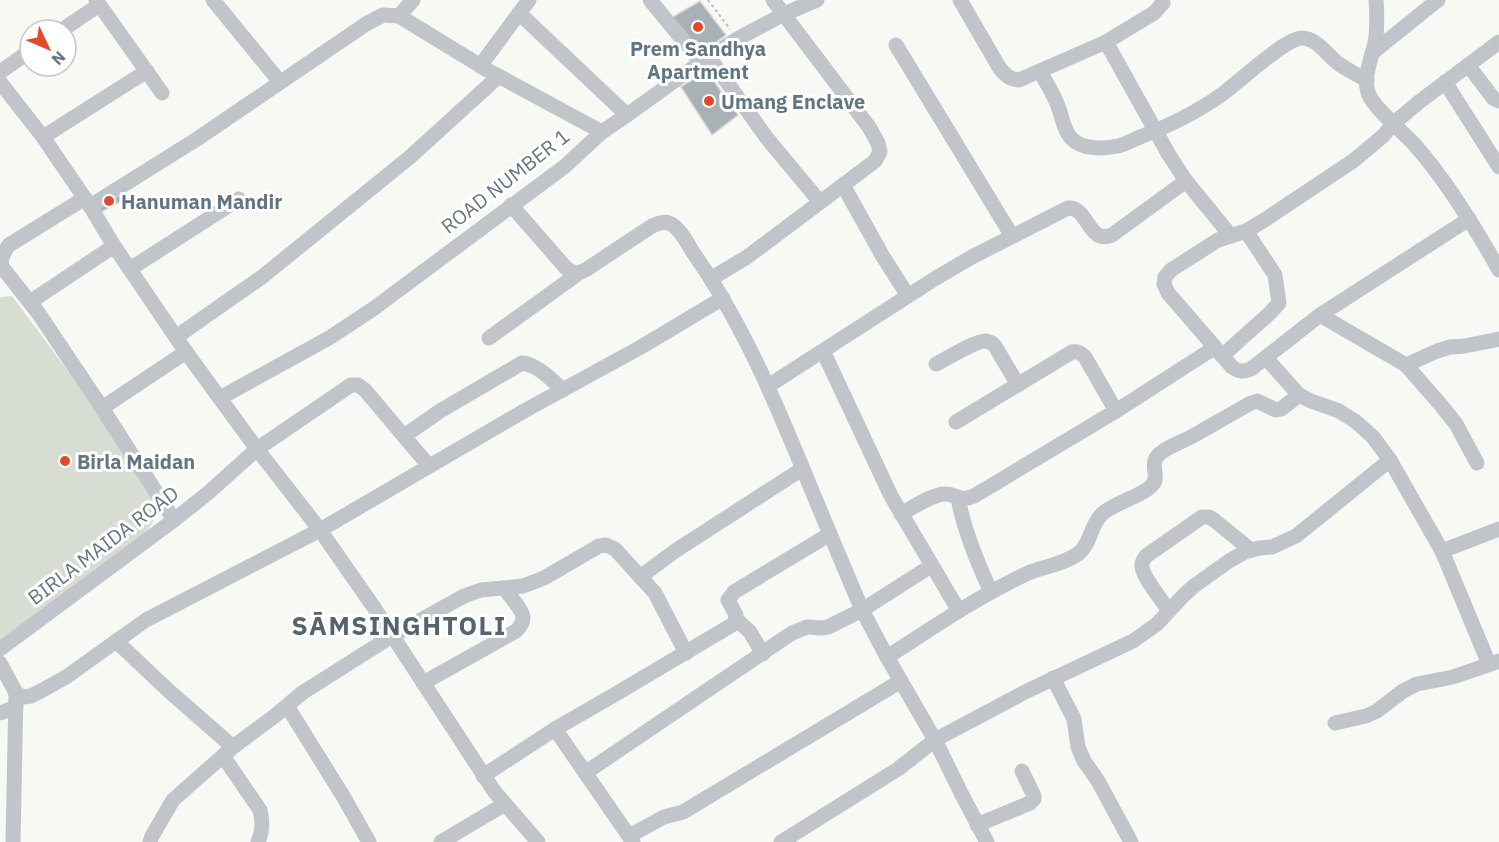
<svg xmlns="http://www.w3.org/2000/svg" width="1499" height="842" viewBox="0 0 1499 842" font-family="'IBM Plex Sans',sans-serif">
<rect width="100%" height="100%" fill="#f8f8f5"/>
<!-- green -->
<path fill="#d8ddd4" d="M12 296 99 413 160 508 146 534 0 640V297Z"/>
<!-- building -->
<g fill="#a8b1b6" stroke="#dad9d7" stroke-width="1.5">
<path d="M700 1 726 35 699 55 669 19Z"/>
<path d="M706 70 738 115 712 135 681 87Z"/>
<path d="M117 190 122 201 101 212 95 202Z"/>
</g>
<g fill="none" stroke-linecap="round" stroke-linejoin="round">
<!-- path -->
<path stroke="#bbbec0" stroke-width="2" stroke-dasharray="3 3" stroke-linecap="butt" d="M708 0 730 29"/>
<!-- minor -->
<g stroke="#c1c5c9" stroke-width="15">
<path d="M96 0 162 93"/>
<path d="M213 0 280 82"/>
<path d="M650 0 701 62"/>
<path d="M960 0 999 67C1005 75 1009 79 1019 80L1106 42 1154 13 1163 3 1162 0"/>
<path d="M1376 0C1377 12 1377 24 1376 37 1374 55 1361 76 1369 95 1375 109 1403 132 1415 145 1448 183 1475 227 1499 270"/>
<path d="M519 13 627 115"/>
<path d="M399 16 413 0"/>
<path d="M62 30 99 5"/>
<path d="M1106 42 1169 155 1186 181 1231 236"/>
<path d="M896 45 1012 236"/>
<path d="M1372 53 1438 0"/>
<path d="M709 57 766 137 820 202"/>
<path d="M1468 65 1493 98 1499 101"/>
<path d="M480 66 529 0"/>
<path d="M0 72 30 51"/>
<path d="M1040 72C1047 84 1055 96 1059 109 1063 119 1063 129 1071 138 1082 150 1104 149 1118 146 1126 144 1133 140 1140 137 1166 127 1197 112 1221 95 1237 84 1285 38 1302 38 1317 38 1328 56 1339 64 1348 70 1357 75 1367 80"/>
<path d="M0 82 43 137 90 206 114 246 186 352 257 449 320 530 375 609 494 791 538 842"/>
<path d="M1445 82 1499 167"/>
<path d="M43 137 147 71"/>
<path d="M843 185 882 255 908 296"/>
<path d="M85 198 9 245C4 252 0 258 2 267L39 314 102 408 174 520"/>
<path d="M511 205 566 268C574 274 578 274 587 269L652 226C657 224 663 221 669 223 679 227 687 242 692 251 753 337 789 437 830 534"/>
<path d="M90 206 197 139 366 24 383 15 399 16 489 71 602 132"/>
<path d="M1469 219 1320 315 1251 369C1243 372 1239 372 1232 367L1168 293 1164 284 1165 277 1171 270 1218 240 1246 231 1263 221 1353 161 1383 136 1394 123 1419 102 1499 42"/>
<path d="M130 269 239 199"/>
<path d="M712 278 747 257 875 161 880 152 878 143 869 127 773 0"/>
<path d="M30 302 114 246"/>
<path d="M1320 315 1406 365 1440 404 1456 424 1477 463"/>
<path d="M176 337 262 277 410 157 499 76"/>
<path d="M489 338 579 273"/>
<path d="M823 351 891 496 959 611"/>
<path d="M1222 356 1270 313 1279 303 1275 275 1246 231"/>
<path d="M1266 358 1299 395 1311 401 1339 411 1355 421 1373 437 1390 460 1442 551 1489 664"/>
<path d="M936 364C946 359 977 340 986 341 991 342 992 343 995 346L1018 385"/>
<path d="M1406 365 1437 351 1450 347 1465 346 1499 339"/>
<path d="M768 386 936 278 970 258 1068 208C1088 206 1088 245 1112 235L1186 181"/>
<path d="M220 398 329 338 373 309 564 167 602 132 627 115 701 62 737 39 784 14 817 0"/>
<path d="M102 408 186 352"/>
<path d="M956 422 1072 352C1078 351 1081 353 1085 357L1116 411"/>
<path d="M404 436 440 411 522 363C538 365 551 379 563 390"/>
<path d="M958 498C964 531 977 562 991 592"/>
<path d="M901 514C912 508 934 493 946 494 960 495 958 502 974 496L1116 411 1214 348"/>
<path d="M1442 551 1499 529"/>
<path d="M640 577 675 551 802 469"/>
<path d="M1169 611C1163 601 1140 575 1142 564 1142 561 1145 558 1146 556L1202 517H1209L1214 520 1251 550"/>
<path d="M736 619 750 632 763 654"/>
<path d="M116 641 169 691 233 747"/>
<path d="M0 649 174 520 208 493 257 449 351 385H358L365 390 429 466"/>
<path d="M887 657C928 631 968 603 1012 581 1019 577 1026 574 1033 571 1048 566 1066 563 1079 553 1091 543 1090 526 1102 514 1115 502 1144 496 1153 484 1159 476 1151 466 1156 458 1161 449 1182 442 1191 437 1211 426 1231 414 1251 403L1257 401 1276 410 1281 409 1299 395"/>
<path d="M0 663 16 693 23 697 31 696 41 691 66 677 146 620 320 530 524 411 641 347 723 298"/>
<path d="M1053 678 1074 719 1078 747 1084 761 1098 781 1131 842"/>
<path d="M423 683 516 631C519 628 523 623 523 618 523 610 509 595 504 588"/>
<path d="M287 706 343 796 369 842"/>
<path d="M0 713 16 707"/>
<path d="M1335 723 1366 716 1377 711 1403 691 1417 684 1453 677 1499 661"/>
<path d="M555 729 614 695 732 625 735 622 736 615 728 600 734 592 830 534 862 610 887 657 935 740 898 769 781 842"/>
<path d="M223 756 260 810C263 822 263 831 258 842"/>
<path d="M585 773 792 633 807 627 821 628 828 627 862 610 931 566"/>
<path d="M483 776 555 729 633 842"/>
<path d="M977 825 1030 803 1034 799V796L1022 771"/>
<path d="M629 836 664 817 683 812 901 681"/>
<path d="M13 842 16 693"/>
<path d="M150 842 152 836 173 800 233 747 276 715 302 693 392 636 464 596 481 590 523 586 544 578 599 546 606 545 615 549 655 593 686 653"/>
<path d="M441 842 505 804"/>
<path d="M987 842 962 795 935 740 1025 692 1133 641 1157 624 1183 596 1194 586 1229 561 1245 552 1259 548 1272 547 1296 536 1390 460"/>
</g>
</g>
<!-- markers -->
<g fill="#e14b2c" stroke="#fff" stroke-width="2">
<circle cx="698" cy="27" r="6"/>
<circle cx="709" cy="101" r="6"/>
<circle cx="109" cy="201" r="6"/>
<circle cx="65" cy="461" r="6"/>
</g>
<g text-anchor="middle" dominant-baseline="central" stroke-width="6" stroke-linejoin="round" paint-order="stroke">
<!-- poi labels -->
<g font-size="20" font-weight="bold" fill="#637580" stroke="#fff" text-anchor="start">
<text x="698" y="48" text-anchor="middle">Prem Sandhya<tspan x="698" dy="23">Apartment</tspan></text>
<text x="721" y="101">Umang Enclave</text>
<text x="121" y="201">Hanuman Mandir</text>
<text x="77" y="461">Birla Maidan</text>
</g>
<!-- street labels -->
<g font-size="20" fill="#637580" stroke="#fff">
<text transform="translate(505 181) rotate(-38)">ROAD NUMBER 1</text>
<text transform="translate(103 545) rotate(-37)">BIRLA MAIDA ROAD</text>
</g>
<!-- district labels -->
<g font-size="26" font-weight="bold" letter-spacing="1.5" fill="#55636b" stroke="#fff">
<text x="399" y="625">SĀMSINGHTOLI</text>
</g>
</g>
<!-- north arrow -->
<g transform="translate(48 48) rotate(134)"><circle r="28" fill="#ffffff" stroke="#c1c8cc" stroke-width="1.5"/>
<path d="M0-4.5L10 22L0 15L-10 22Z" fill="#e14b2c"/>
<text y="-9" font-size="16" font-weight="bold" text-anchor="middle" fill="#637580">N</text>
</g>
</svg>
